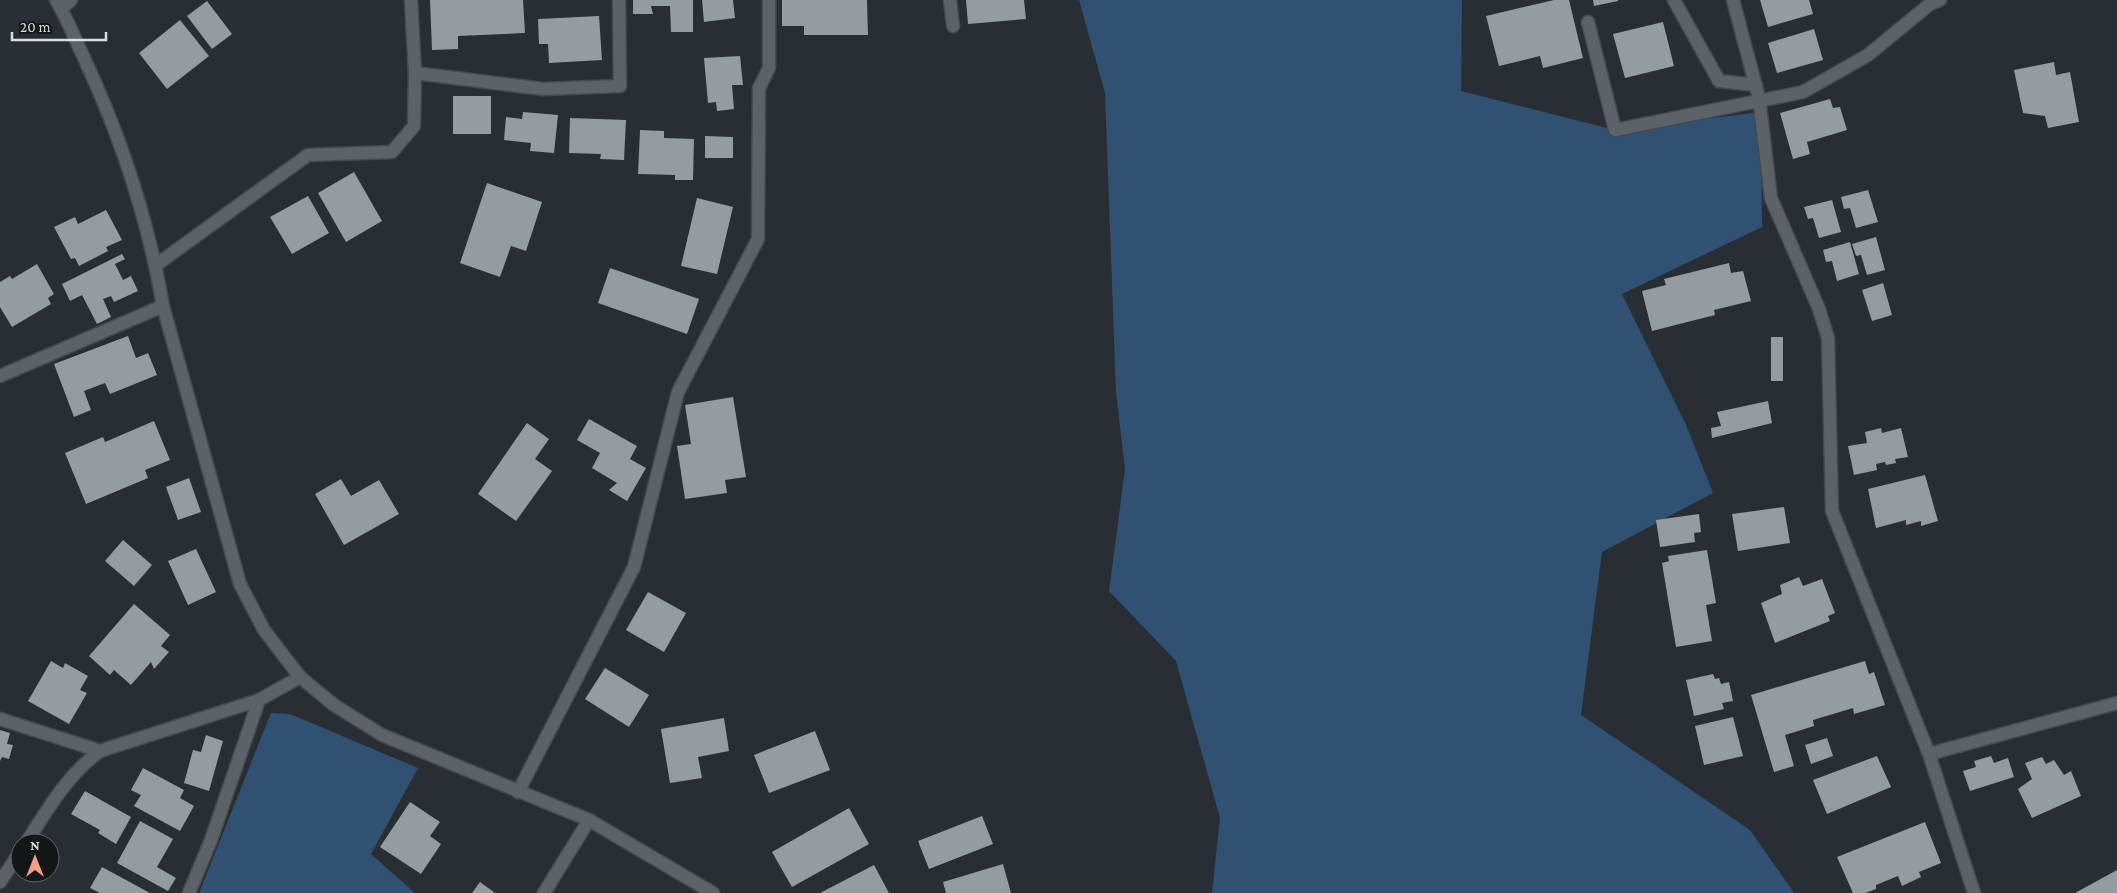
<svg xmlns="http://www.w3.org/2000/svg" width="2117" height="893" viewBox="0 0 2117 893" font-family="'Crimson Pro',serif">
<rect width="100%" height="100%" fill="#292e34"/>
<!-- green -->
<g fill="#305172">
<path d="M1079 0H1462L1461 91 1615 130 1761 112 1762 227 1622 294 1686 425 1713 493 1602 552 1581 715 1750 830 1794 893H1212L1220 818 1176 661 1109 591 1125 469 1116 392 1105 93Z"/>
<path d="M271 713 290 714 418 768 371 854 415 893H199Z"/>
</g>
<!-- building -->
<g fill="#949ba1">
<path d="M430 0H523L525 33 458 36V49L432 50Z"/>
<path d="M633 0H693V32H671L670 6H651L653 14H633Z"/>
<path d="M702 0H733L735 18 704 22Z"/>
<path d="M782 0H867L868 35H804V26H782Z"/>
<path d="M966 0H1024L1026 19 968 24Z"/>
<path d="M1554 0H1569L1583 58 1543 68 1540 56 1499 66 1486 16Z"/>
<path d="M1593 0H1618V1L1594 6Z"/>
<path d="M1760 0H1809L1813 14 1768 27Z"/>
<path d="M207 1 232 34 212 49 187 16Z"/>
<path d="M599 16 602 60 549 63 548 44H539L538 19Z"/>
<path d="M180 20 209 56 167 89 139 53Z"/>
<path d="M1663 22 1674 66 1625 78 1613 34Z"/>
<path d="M1814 29 1823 60 1777 73 1768 43Z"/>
<path d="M740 56 743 85H732L734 109 717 111 716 102 708 103 704 58Z"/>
<path d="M2054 62 2056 75 2070 72 2079 122 2048 128 2045 116 2023 113 2014 70Z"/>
<rect x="453" y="96" width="38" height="38"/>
<path d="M1830 99 1833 108 1840 107 1847 130 1807 142 1810 154 1793 159 1780 113Z"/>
<path d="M523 112 558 115 554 153 530 151 531 143 504 140 506 117 522 119Z"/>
<path d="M570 118 626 120 624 160 600 159 601 154 569 153Z"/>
<path d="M640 130 664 131V138L694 139 693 180H675V175L638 174Z"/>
<path d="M705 136 733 137V158H705Z"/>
<path d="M354 172 382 221 346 242 318 193Z"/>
<path d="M487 183 542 202 526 251 511 246 500 277 460 263Z"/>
<path d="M1868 190 1878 222 1856 228 1850 208 1844 209 1841 197Z"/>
<path d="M308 196 329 233 292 254 270 217Z"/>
<path d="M697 198 733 207 717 274 681 266Z"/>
<path d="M1832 200 1841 232 1819 238 1813 218 1808 219 1804 207Z"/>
<path d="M106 210 122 240 106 247 108 251 79 266 75 258 71 259 54 227 75 217 78 224Z"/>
<path d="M1876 237 1885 270 1867 275 1861 255 1856 256 1852 244Z"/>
<path d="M1850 242 1859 274 1837 281 1832 261 1826 262 1823 250Z"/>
<path d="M122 254 125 259 115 264 123 280 131 276 138 291 114 302 111 296 103 299 111 317 97 324 82 295 70 301 62 284Z"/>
<path d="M1729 263 1731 273 1743 271 1751 301 1714 310 1715 315 1652 331 1642 291 1666 285 1664 279Z"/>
<path d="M37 264 54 294 48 298 51 304 12 327 0 307V282L10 276 12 279Z"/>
<path d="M610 268 699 299 687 334 598 303Z"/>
<path d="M1883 283 1892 315 1872 321 1862 290Z"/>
<path d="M128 336 136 358 148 353 157 375 110 394 105 383 84 391 91 410 74 417 54 364Z"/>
<rect x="1771" y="337" width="12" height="44"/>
<path d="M733 397 746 477 725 480 727 493 685 499 677 446 691 444 685 405Z"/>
<path d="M1768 401 1772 423 1712 438 1711 428 1721 426 1717 412Z"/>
<path d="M589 419 637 446 630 459 646 468 627 501 609 490 617 483 592 468 600 453 577 440Z"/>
<path d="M154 421 170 460 145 470 148 478 86 504 65 453 103 437 105 442Z"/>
<path d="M527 423 549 439 535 459 552 471 516 521 478 494Z"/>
<path d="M1881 428 1882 433 1901 428 1908 457 1895 459 1896 463 1886 465 1885 462 1876 464 1877 470 1854 475 1848 446 1867 443 1865 432Z"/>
<path d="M1925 475 1938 521 1921 526V521L1906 525V520L1876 528 1868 489Z"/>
<path d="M189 478 201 512 178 520 166 487Z"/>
<path d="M341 479 351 496 379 480 399 514 344 545 315 494Z"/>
<path d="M1784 507 1790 543 1738 551 1732 514Z"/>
<path d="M1699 514 1701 532 1694 533 1695 542 1660 547 1656 520Z"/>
<path d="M123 540 152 565 134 586 105 561Z"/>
<path d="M196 549 216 592 188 605 168 561Z"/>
<path d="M1707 550 1716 603 1706 605 1712 641 1676 647 1662 563 1669 561 1668 556Z"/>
<path d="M1799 577 1803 586 1822 579 1835 613 1828 616 1830 621 1775 643 1761 603 1782 594 1780 585Z"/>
<path d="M648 592 686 613 664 652 626 630Z"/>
<path d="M134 604 170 635 161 646 169 652 154 669 151 662 131 685 114 670 110 675 89 656Z"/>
<path d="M51 661 63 668 65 663 88 676 80 690 87 693 69 724 28 701Z"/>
<path d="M1865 661 1869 674 1874 672 1885 705 1854 714 1853 708 1813 720 1814 726 1785 735 1794 766 1774 772 1751 695Z"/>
<path d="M605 668 649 695 629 727 585 699Z"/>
<path d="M1713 674 1715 679 1719 678 1721 684 1729 682 1733 701 1722 703 1724 709 1694 716 1686 680Z"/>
<path d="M1733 717 1743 756 1704 765 1695 726Z"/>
<path d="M724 718 729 751 698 757 702 778 670 783 661 729Z"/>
<path d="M0 730 10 733 7 744 13 745 9 759 2 757 0 761Z"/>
<path d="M815 731 830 770 769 793 754 755Z"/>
<path d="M206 735 223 741 209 791 184 783 193 750 201 752Z"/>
<path d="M1827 738 1833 756 1811 764 1805 745Z"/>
<path d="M1877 756 1891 787 1827 814 1813 780Z"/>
<path d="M1991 756 1994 763 2008 758 2014 777 1970 791 1963 771 1976 767 1974 761Z"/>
<path d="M2042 757 2046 764 2054 760 2064 775 2071 771 2081 796 2032 818 2018 789 2032 779 2025 763Z"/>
<path d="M143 768 184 790 180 798 194 806 180 831 134 806 141 795 131 790Z"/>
<path d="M85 791 131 817 116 844 98 833 100 830 71 814Z"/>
<path d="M410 802 440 822 430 836 441 844 421 874 380 847Z"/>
<path d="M849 808 869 844 792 887 772 852Z"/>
<path d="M982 816 993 844 929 869 918 841Z"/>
<path d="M140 821 173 839 157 867 176 878 168 891 117 863Z"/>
<path d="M1925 822 1941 863 1919 872 1921 877 1902 886 1898 876 1876 885V889L1865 893H1853L1837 857Z"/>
<path d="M1003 864 1011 893H946L943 882Z"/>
<path d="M874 865 889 893H820Z"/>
<path d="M102 867 150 893H100L90 888Z"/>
<path d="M2117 870V893H2075Z"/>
<path d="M480 882 495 893H472Z"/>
</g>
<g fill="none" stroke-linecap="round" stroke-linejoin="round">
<!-- service casing -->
<g stroke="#454a4e" stroke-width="15">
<g id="service">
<path d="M950 0 953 26"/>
<path d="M61 9 71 0"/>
<path d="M0 376 163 306"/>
</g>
</g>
<!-- minor casing -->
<g stroke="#454a4e" stroke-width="15">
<g id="minor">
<path d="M1674 0 1719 81 1756 85"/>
<path d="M1733 0 1759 98 1771 198 1819 309 1828 338 1832 511 1929 754 1974 893"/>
<path d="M1588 22 1615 130 1803 92 1868 55 1930 4 1940 0"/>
<path d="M415 73 543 89 620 86 619 0"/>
<path d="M156 265 308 155 392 152 414 126 415 73 411 0"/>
<path d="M0 719 100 751"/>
<path d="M1929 754 2117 703"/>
<path d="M518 792 634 567 678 392 758 239 759 88 769 68V0"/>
<path d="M26 843C47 810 68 774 100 751L259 700 300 677"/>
<path d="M0 882 20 852"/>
<path d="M189 893 211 840 259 700"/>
<path d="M544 893 589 820"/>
</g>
</g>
<!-- tertiary casing -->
<g stroke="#454a4e" stroke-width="15">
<path id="tertiary" d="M56 0C67 18 75 39 84 58 122 139 148 219 163 306L240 584 264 630 300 677 334 705 382 735 589 820 713 893"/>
</g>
<!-- service -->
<use href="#service" stroke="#5c6268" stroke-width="12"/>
<!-- minor -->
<use href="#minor" stroke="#5c6268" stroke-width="12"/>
<!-- tertiary -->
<use href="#tertiary" stroke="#5c6268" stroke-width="12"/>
</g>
<!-- north arrow -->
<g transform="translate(35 858)"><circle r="24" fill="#141618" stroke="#636668"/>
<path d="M0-4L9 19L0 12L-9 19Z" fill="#f39f82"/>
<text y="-8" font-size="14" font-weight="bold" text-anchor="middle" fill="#dadde1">N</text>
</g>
<!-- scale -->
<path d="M12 32v8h94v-8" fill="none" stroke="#dadde1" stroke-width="2.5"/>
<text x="20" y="32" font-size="15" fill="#dadde1" stroke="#141618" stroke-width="4" paint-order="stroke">20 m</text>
</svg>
